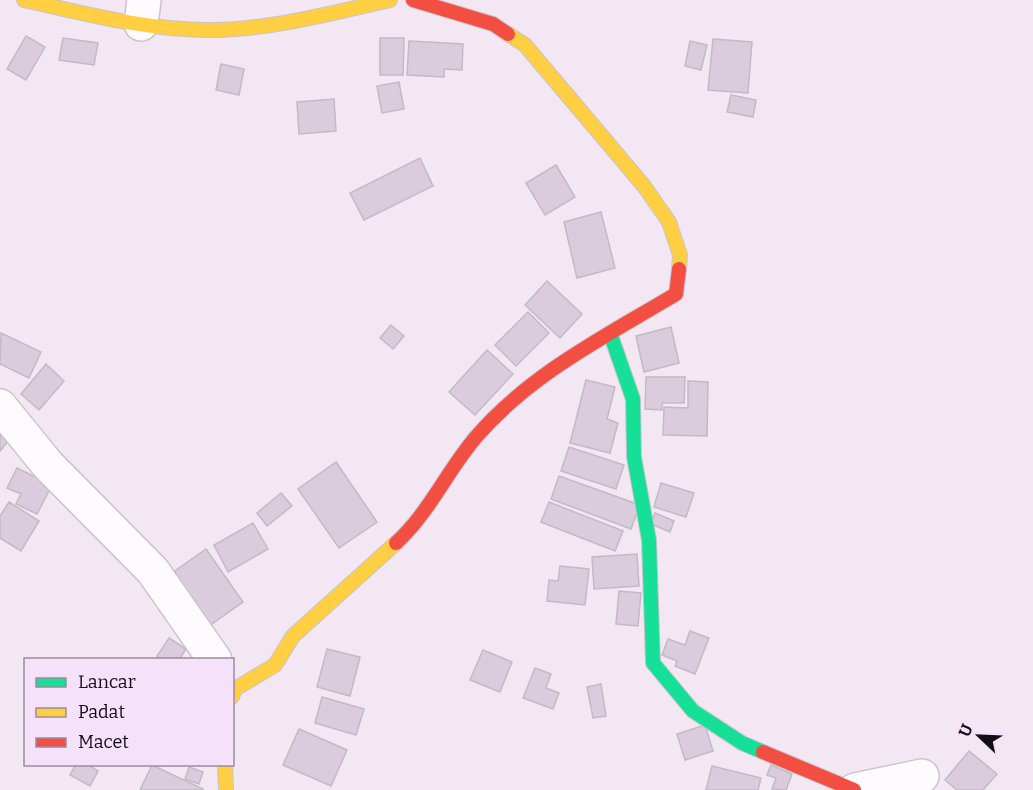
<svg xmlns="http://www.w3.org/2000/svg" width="1033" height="790" viewBox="0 0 1033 790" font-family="Bitter,serif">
<rect width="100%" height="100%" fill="#f2e7f3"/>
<!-- building -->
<g fill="#daccdc" stroke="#c2bac4" stroke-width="1.5">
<path d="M26 36 45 47 26 80 7 69Z"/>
<path d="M63 38 98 43 94 65 59 60Z"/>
<path d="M380 38H404L403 75H380Z"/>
<path d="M713 39 752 42 748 93 708 90Z"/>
<path d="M409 41 463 44 462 70 444 69V77L407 75Z"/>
<path d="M690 41 707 45 701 70 685 66Z"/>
<path d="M221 64 244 69 239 95 216 90Z"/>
<path d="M399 82 404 109 382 113 377 86Z"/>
<path d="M731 95 756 100 753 117 727 112Z"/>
<path d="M334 99 336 131 299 134 297 102Z"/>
<path d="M420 158 433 186 364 220 350 193Z"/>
<path d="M556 165 575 197 545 215 526 183Z"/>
<path d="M601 212 615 268 577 278 564 222Z"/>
<path d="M547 281 582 314 560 338 525 305Z"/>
<path d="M528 312 549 333 516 366 495 345Z"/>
<path d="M391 325 404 336 393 349 380 338Z"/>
<path d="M671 327 679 363 644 372 636 336Z"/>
<path d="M1 333 41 352 29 378 0 364Z"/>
<path d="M487 350 513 374 475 415 449 392Z"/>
<path d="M46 364 64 381 39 410 21 394Z"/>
<path d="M646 377H685L684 403H662V410L645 409Z"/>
<path d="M586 380 615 387 607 419 618 423 610 453 570 443Z"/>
<path d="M688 381 708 382 707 436 663 435 664 407 688 408Z"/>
<path d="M0 416 17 430 0 451Z"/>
<path d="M569 447 624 465 616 489 561 471Z"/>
<path d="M336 462 377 522 339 548 298 489Z"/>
<path d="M17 468 52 485 37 514 16 504 21 494 7 488Z"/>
<path d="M559 476 640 505 631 529 551 499Z"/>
<path d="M661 483 694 493 686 517 654 507Z"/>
<path d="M281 493 292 506 267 526 257 513Z"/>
<path d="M9 502 39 521 21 551 0 538V516Z"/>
<path d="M549 502 623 531 615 551 541 522Z"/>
<path d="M655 513 674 521 670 532 651 524Z"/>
<path d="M253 523 268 549 228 572 214 545Z"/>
<path d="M206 549 243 602 202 631 165 578Z"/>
<path d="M637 554 639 586 594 589 592 557Z"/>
<path d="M560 566 589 569 585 605 547 601 549 580 558 581Z"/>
<path d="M619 591 641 593 638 626 616 624Z"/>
<path d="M690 631 709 638 695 674 675 666 677 661 662 655 668 639 685 645Z"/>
<path d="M169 638 186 649 179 660H162L157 656Z"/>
<path d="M327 649 360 657 350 696 317 687Z"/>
<path d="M483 650 512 662 500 692 470 680Z"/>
<path d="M535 668 551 674 546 688 559 693 553 709 523 698Z"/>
<path d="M601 684 606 716 593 718 587 687Z"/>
<path d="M322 697 364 709 356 735 315 723Z"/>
<path d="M705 725 713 751 685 760 677 734Z"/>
<path d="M299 729 347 750 331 786 283 765Z"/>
<path d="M969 751 997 774 983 790H957L945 780Z"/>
<path d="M76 764H87L98 771 90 786 70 775Z"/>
<path d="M152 765 203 789 202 790H140Z"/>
<path d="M771 765 792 774 786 790 772 789 776 778 767 775Z"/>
<path d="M712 766 761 778 758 790H706Z"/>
<path d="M189 767 203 772 199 784 185 779Z"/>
</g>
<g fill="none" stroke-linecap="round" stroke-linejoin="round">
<!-- street casing -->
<g stroke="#ccc3cd" stroke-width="36">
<g id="street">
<path d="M141 24 144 0"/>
<path d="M0 406 48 465 153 571 215 660"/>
<path d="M855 790 922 776"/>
</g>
</g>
<!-- fast casing -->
<g stroke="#ccc3cd" stroke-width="16">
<path id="fast" d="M610 333 633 399 634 457 649 540 653 663 693 711 742 743 763 752"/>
</g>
<!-- slow casing -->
<g stroke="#ccc3cd" stroke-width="16">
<g id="slow">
<path d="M24 0C86 14 150 31 214 30 273 29 332 13 390 0"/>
<path d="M508 34 525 45 644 186 669 222 680 255 679 269"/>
<path d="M232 697 235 689 275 665 293 636 396 543"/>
<path d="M225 764 226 790"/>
</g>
</g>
<!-- jam casing -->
<g stroke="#ccc3cd" stroke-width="16">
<g id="jam">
<path d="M413 0 493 24 508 34"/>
<path d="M396 543C429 513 447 471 476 437 530 374 606 336 676 294L679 269"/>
<path d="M763 752 854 790"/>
</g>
</g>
<!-- street -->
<use href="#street" stroke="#fdfbfd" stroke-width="33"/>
<!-- fast -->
<use href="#fast" stroke="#16e098" stroke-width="14"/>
<!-- slow -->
<use href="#slow" stroke="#ffcf43" stroke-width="14"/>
<!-- jam -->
<use href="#jam" stroke="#f24e42" stroke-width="14"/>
</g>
<!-- legend -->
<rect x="24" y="658" width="210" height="108" fill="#f5e1f9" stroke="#9b8c9e" stroke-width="1.5"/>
<rect x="36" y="678" width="30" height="9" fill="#16e098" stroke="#9b8c9e" stroke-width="1.5"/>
<text x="78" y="688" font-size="18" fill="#130d15">Lancar</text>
<rect x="36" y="708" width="30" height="9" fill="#ffcf43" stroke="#9b8c9e" stroke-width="1.5"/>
<text x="78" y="718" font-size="18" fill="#130d15">Padat</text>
<rect x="36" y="738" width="30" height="9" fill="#f24e42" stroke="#9b8c9e" stroke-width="1.5"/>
<text x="78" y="748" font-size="18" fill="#130d15">Macet</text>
<!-- north arrow -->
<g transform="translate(979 736) rotate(293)" stroke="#f5e1f9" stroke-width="4.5" paint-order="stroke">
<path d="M0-4.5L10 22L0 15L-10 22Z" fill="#130d15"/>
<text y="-9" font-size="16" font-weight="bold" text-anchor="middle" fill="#130d15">U</text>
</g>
</svg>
